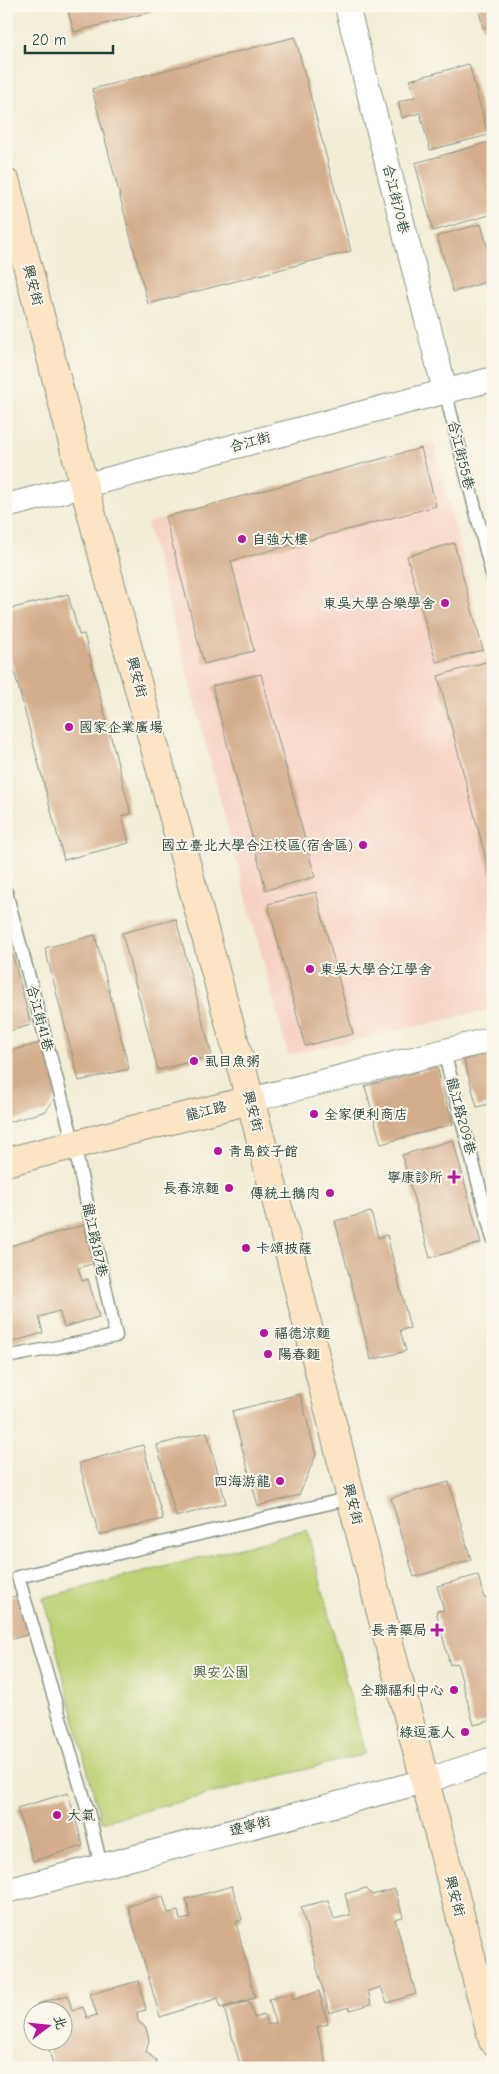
<svg xmlns="http://www.w3.org/2000/svg" width="499" height="2074" viewBox="0 0 499 2074" font-family="'Comic Neue','LXGW WenKai TC',sans-serif">
<rect width="100%" height="100%" fill="#fbf7ec"/>
<filter id="ink" filterUnits="userSpaceOnUse"><feTurbulence type="fractalNoise" baseFrequency=".02" numOctaves="2"/><feDisplacementMap in="SourceGraphic" scale="10" xChannelSelector="R" yChannelSelector="G"/><feConvolveMatrix kernelMatrix="1 2 1 2 8 2 1 2 1" color-interpolation-filters="sRGB"/></filter>
<filter id="wash" filterUnits="userSpaceOnUse"><feTurbulence type="fractalNoise" baseFrequency=".0096" numOctaves="4" result="noise"/><feDisplacementMap in="SourceGraphic" scale="20" xChannelSelector="R" yChannelSelector="G"/><feGaussianBlur stdDeviation="1.12" result="paint"/><feColorMatrix in="noise" values="0 0 0 0 0 0 0 0 0 0 0 0 0 0 0 0 0 1.4 0 .05"/><feComposite in="paint" operator="in"/></filter>
<g filter="url(#wash)">
<rect width="100%" height="100%" fill="#f2edd7"/>
<!-- built -->
<path fill="#f6d2c4" d="M434 442 493 681V1009L288 1055 147 523Z"/>
<!-- green -->
<path fill="#bed276" stroke="#6e8855" d="M307 1530 365 1754 101 1822 43 1598Z"/>
<g id="blocks">
<!-- building -->
<g fill="#d4ae8c">
<path d="M67 6H168L169 7 74 32Z"/>
<path d="M478 6H493V25L483 28Z"/>
<path d="M295 37 351 251 148 304 92 89Z"/>
<path d="M469 64 488 135 430 150 420 113 402 118 398 102 415 97 410 80Z"/>
<path d="M493 141V214L433 231 415 163Z"/>
<path d="M481 224 493 267V280L453 292 437 236Z"/>
<path d="M421 448 436 506 231 561 254 651 204 664 165 517Z"/>
<path d="M454 543 483 650 436 662 407 556Z"/>
<path d="M68 594 79 635 84 634 131 814 122 816 129 843 64 860 6 640V610Z"/>
<path d="M492 660 493 663 492 882 438 676Z"/>
<path d="M261 674 315 877 266 890 212 686Z"/>
<path d="M316 892 353 1034 305 1046 268 904Z"/>
<path d="M176 919 212 1056 158 1070 122 933Z"/>
<path d="M95 935 129 1069 79 1081 45 948Z"/>
<path d="M12 952 31 1025 6 1032V954Z"/>
<path d="M44 1042 58 1093 46 1111 6 1123V1052Z"/>
<path d="M493 1052V1103L477 1107 464 1060Z"/>
<path d="M437 1067 453 1124 381 1144 365 1086Z"/>
<path d="M453 1140 481 1243 430 1258 402 1155Z"/>
<path d="M371 1212 378 1238 387 1235 410 1328 400 1330 406 1351 371 1360 335 1221Z"/>
<path d="M84 1225 95 1263 78 1268 82 1281 88 1279 99 1317 64 1327 59 1311 39 1317 43 1333 8 1343 6 1247Z"/>
<path d="M300 1394 316 1455 299 1495 258 1506 232 1411Z"/>
<path d="M207 1432 226 1503 176 1517 157 1445Z"/>
<path d="M143 1445 163 1519 99 1535 79 1463Z"/>
<path d="M449 1482 471 1560 414 1577 391 1498Z"/>
<path d="M478 1575 484 1598 491 1597 493 1603V1720L474 1725 457 1663 450 1665 436 1611 444 1610 437 1586Z"/>
<path d="M19 1595 30 1634 6 1641V1599Z"/>
<path d="M68 1793 83 1846 33 1861 17 1808Z"/>
<path d="M232 1886 242 1920 236 1922 255 1998 220 2008 218 1998 160 2017 128 1906 163 1896 168 1913 178 1911 180 1920 191 1918 186 1899Z"/>
<path d="M366 1888 372 1895 395 1889 403 1917 395 1919 416 1994 387 2003 381 1987 368 1991 371 2004 350 2010 349 2007 329 2013 301 1907 328 1900 334 1919 350 1915 345 1894Z"/>
<path d="M139 1981 146 2010 137 2012 138 2021 146 2028 149 2040 146 2052 156 2060V2068H54L47 2042H62V2012H39L37 2004 68 1995 72 2011 83 2007 87 2018 97 2015 90 1994Z"/>
<path d="M319 1991 328 2024 317 2027 327 2068H241L224 2008 249 2001 254 2018 264 2015 267 2025 275 2023 269 1999 292 1994 293 2000Z"/>
</g>
</g>
</g>
<g filter="url(#ink)">
<use href="#blocks" fill-opacity="0" stroke="#889586" stroke-width="1"/>
<g fill="none" stroke-linecap="round" stroke-linejoin="round">
<!-- lane casing -->
<g stroke="#889586" stroke-width="15">
<g id="lane">
<path d="M445 391 493 578"/>
<path d="M6 892 74 1144 116 1336 6 1357"/>
<path d="M444 1052 493 1239"/>
<path d="M101 1866 89 1815 18 1577 351 1498"/>
</g>
</g>
<!-- street casing -->
<g stroke="#889586" stroke-width="26">
<g id="street">
<path d="M347 6 445 391"/>
<path d="M6 506 493 379"/>
<path d="M250 1100 493 1039"/>
<path d="M6 1891 425 1781 493 1759"/>
</g>
</g>
<!-- secondary casing -->
<g stroke="#889586" stroke-width="30">
<g id="secondary">
<path d="M6 183 84 486 261 1140 351 1498 493 2041"/>
<path d="M6 1162 250 1100"/>
</g>
</g>
<!-- lane -->
<use href="#lane" stroke="#fff" stroke-width="12"/>
<!-- street -->
<use href="#street" stroke="#fff" stroke-width="24"/>
<!-- secondary -->
<use href="#secondary" stroke="#fce5c4" stroke-width="28"/>
</g>
</g>
<!-- markers -->
<g fill="#b5179e" stroke="#fbf7ec" stroke-width="2">
<circle cx="242" cy="539" r="5"/>
<circle cx="445" cy="603" r="5"/>
<circle cx="69" cy="727" r="5"/>
<circle cx="363" cy="845" r="5"/>
<circle cx="310" cy="969" r="5"/>
<circle cx="194" cy="1061" r="5"/>
<circle cx="314" cy="1114" r="5"/>
<circle cx="218" cy="1151" r="5"/>
<path d="M451.5 1169.5h5v5h5v5h-5v5h-5v-5h-5v-5h5z"/>
<circle cx="229" cy="1188" r="5"/>
<circle cx="330" cy="1193" r="5"/>
<circle cx="246" cy="1248" r="5"/>
<circle cx="264" cy="1333" r="5"/>
<circle cx="268" cy="1354" r="5"/>
<circle cx="280" cy="1481" r="5"/>
<path d="M434.5 1622.5h5v5h5v5h-5v5h-5v-5h-5v-5h5z"/>
<circle cx="454" cy="1690" r="5"/>
<circle cx="465" cy="1732" r="5"/>
<circle cx="57" cy="1815" r="5"/>
</g>
<g text-anchor="middle" dominant-baseline="central" stroke-width="4" stroke-linejoin="round" paint-order="stroke">
<!-- street labels -->
<g font-size="14" fill="#1f3d34" stroke="#fbf7ec">
<text transform="translate(396 199) rotate(76)">合江街70巷</text>
<text transform="translate(33 285) rotate(75)">興安街</text>
<text transform="translate(250 442) rotate(-15)">合江街</text>
<text transform="translate(461 455) rotate(76)">合江街55巷</text>
<text transform="translate(137 677) rotate(75)">興安街</text>
<text transform="translate(40 1018) rotate(75)">合江街41巷</text>
<text transform="translate(206 1111) rotate(-14)">龍江路</text>
<text transform="translate(253 1111) rotate(75)">興安街</text>
<text transform="translate(461 1116) rotate(75)">龍江路209巷</text>
<text transform="translate(95 1240) rotate(78)">龍江路187巷</text>
<text transform="translate(353 1504) rotate(76)">興安街</text>
<text transform="translate(250 1826) rotate(-15)">遼寧街</text>
<text transform="translate(455 1896) rotate(75)">興安街</text>
</g>
<!-- poi labels -->
<g font-size="14" fill="#1f3d34" stroke="#fbf7ec" text-anchor="start">
<text x="252" y="539">自強大樓</text>
<text x="435" y="603" text-anchor="end">東吳大學合樂學舍</text>
<text x="79" y="727">國家企業廣場</text>
<text x="353" y="845" text-anchor="end">國立臺北大學合江校區(宿舍區)</text>
<text x="320" y="969">東吳大學合江學舍</text>
<text x="204" y="1061">虱目魚粥</text>
<text x="324" y="1114">全家便利商店</text>
<text x="228" y="1151">青島餃子館</text>
<text x="443" y="1177" text-anchor="end">寧康診所</text>
<text x="219" y="1188" text-anchor="end">長春涼麵</text>
<text x="320" y="1193" text-anchor="end">傳統土鵝肉</text>
<text x="256" y="1248">卡頌披薩</text>
<text x="274" y="1333">福德涼麵</text>
<text x="278" y="1354">陽春麵</text>
<text x="270" y="1481" text-anchor="end">四海游龍</text>
<text x="427" y="1630" text-anchor="end">長青藥局</text>
<text x="444" y="1690" text-anchor="end">全聯福利中心</text>
<text x="455" y="1732" text-anchor="end">綠逗薏人</text>
<text x="67" y="1815">大氣</text>
</g>
<!-- park labels -->
<g font-size="14" fill="#3f5b41" stroke="#fbf7ec">
<text x="221" y="1672">興安公園</text>
</g>
</g>
<!-- margin -->
<rect width="499" height="2074" fill="none" stroke="#fbf7ec" stroke-width="25"/>
<!-- north arrow -->
<g transform="translate(48 2026) rotate(74)"><circle r="24" fill="#fbf7ec" stroke="#a3ada2"/>
<path d="M0-4L9 19L0 12L-9 19Z" fill="#b5179e"/>
<text y="-8" font-size="14" font-weight="bold" text-anchor="middle" fill="#1f3d34">北</text>
</g>
<!-- scale -->
<path d="M25 45v8h88v-8" fill="none" stroke="#1f3d34" stroke-width="2.5"/>
<text x="32" y="45" font-size="15" fill="#1f3d34" stroke="#fbf7ec" stroke-width="4" paint-order="stroke">20 m</text>
</svg>
